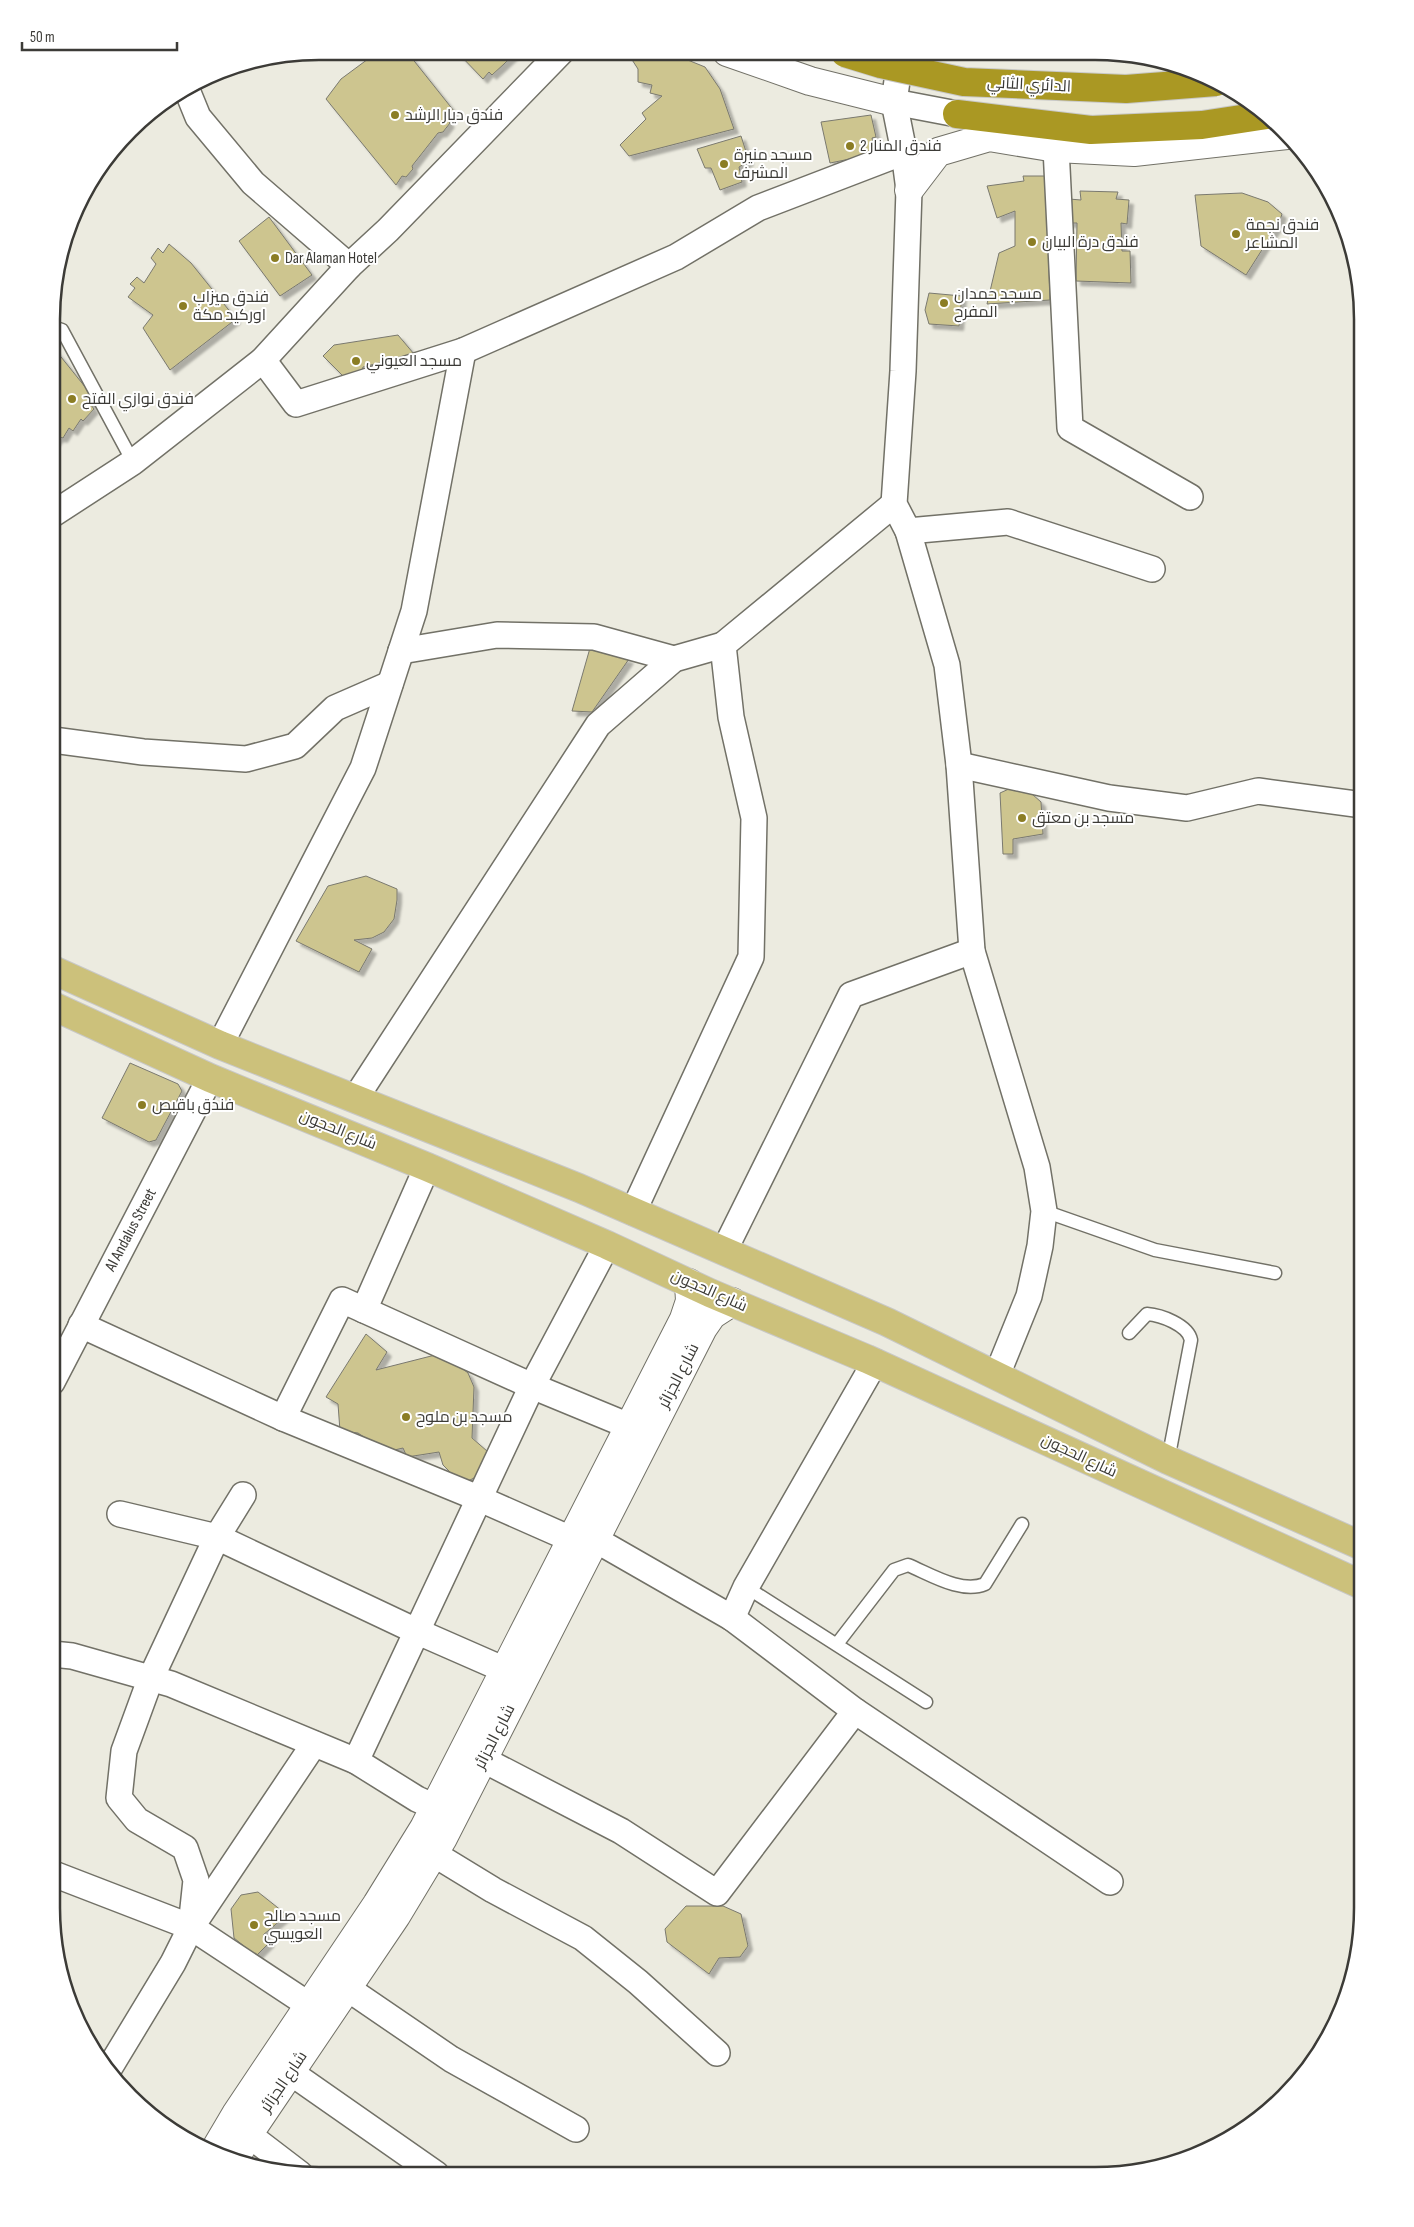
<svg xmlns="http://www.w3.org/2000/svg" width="1414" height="2227" viewBox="0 0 1414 2227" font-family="'Sofia Sans Condensed',Cairo,sans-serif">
<defs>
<filter id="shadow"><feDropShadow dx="4.5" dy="4.5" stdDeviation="1" flood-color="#0004"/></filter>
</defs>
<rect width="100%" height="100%" fill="#ecebe0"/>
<!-- building -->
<g fill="#cdc58f" stroke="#7a796f" filter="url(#shadow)">
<path d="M364 51 407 52 454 111 447 119 450 123 443 132 438 133 412 166 413 169 406 177 402 176 396 185 326 99 341 79 368 59Z"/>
<path d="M457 52H517L492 75 489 72 483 79Z"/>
<path d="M627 52H668L705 67 720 89 734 129 629 156 620 145 646 119 642 113 662 96 650 93 652 85 638 82V69Z"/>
<path d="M871 115 876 137 872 138 875 154 830 163 821 122Z"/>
<path d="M741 136 749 161 739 167 742 182 720 190 711 168H705L697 149Z"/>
<path d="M1023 176H1046L1050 300 987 304 999 253 1015 246V211L997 218 987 186 1024 181Z"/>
<path d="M1080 191 1118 192 1116 199 1129 200 1127 224 1121 223 1122 251H1130L1131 283 1076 281 1077 223H1068L1069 199 1081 200Z"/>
<path d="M1242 193 1268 202 1282 214 1279 223 1246 275 1201 246 1195 195Z"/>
<path d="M269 217 312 275 280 296 239 241Z"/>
<path d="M169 244 191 263 236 319 170 370 143 328 153 315 128 297 135 288 130 284 137 277 144 283 156 264 151 258 158 248 163 253Z"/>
<path d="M929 293 962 296 959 326 929 324 925 310Z"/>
<path d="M398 335 414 354 363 367 361 375 346 379 323 356 334 345Z"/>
<path d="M53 347 90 393 91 405 94 409 83 421 81 419 73 431 69 428 63 438 59 437 53 445Z"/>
<path d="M590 648 629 659 592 712 572 711Z"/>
<path d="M1011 788 1032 794 1041 802 1043 834 1013 839V854H1003L1000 793Z"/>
<path d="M366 876 397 889V900L394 919 384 932 372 938 354 940 372 949 359 972 296 941 328 886Z"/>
<path d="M130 1063 178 1084 182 1091 156 1140 149 1142 102 1118Z"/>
<path d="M366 1334 387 1352 376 1370 443 1353 468 1373 474 1387 472 1438 487 1451 485 1466 474 1478 468 1481 453 1475 443 1465 439 1452 407 1457 403 1448 386 1452 358 1433 340 1431 338 1404 326 1397Z"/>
<path d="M258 1892 287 1915 263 1935 270 1942 256 1956 234 1938 231 1909 241 1895Z"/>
<path d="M686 1906H723L741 1914 748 1946 740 1957 719 1958 709 1974 667 1942 665 1929Z"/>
</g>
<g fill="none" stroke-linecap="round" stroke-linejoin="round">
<!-- service casing -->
<g stroke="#727167" stroke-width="15">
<g id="service">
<path d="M53 327 62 330 133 462"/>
<path d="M1044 1211 1155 1250 1275 1273"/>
<path d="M1129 1333 1147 1314C1161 1315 1188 1325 1191 1340L1168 1460"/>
<path d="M746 1587 926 1702"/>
<path d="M837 1644 894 1570 908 1565C930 1574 961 1594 985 1584L1022 1524"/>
</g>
</g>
<!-- minor casing -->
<g stroke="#727167" stroke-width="28">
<g id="minor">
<path d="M901 53 894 102 904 152 909 190 903 371 894 504 908 531 947 665 959 765 972 951 1037 1167 1044 1211 1040 1246 1029 1296 997 1375"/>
<path d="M187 90 198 117 253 183 349 266"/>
<path d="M894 102 957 114"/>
<path d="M1056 148 1070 428 1190 497"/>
<path d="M263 360 296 404 463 351 676 257 758 208 904 152"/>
<path d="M53 514 133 462 263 360 349 266 388 230 561 52"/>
<path d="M908 531 1008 522 1152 569"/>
<path d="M401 651 497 635 594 637 674 659"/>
<path d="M53 740 143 752 246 759 295 746 335 708 390 684"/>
<path d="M959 765 1109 798 1187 808 1258 791 1363 805"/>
<path d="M220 1045 363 768 414 611 463 351"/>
<path d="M355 1099 598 725 674 659 723 645"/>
<path d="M633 1212 751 957 754 818 731 717 723 645 894 504"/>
<path d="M724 1251 851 995 972 951"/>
<path d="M364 1310 427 1167"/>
<path d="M81 1325 283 1418 478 1498 589 1547"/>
<path d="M52 1382 210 1078"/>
<path d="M283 1418 342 1300 532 1386 629 1426"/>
<path d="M120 1514 217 1537 416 1631 505 1670"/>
<path d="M596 1540 732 1618 855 1711 1110 1882"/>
<path d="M732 1618 746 1587 875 1362"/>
<path d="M52 1654 72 1656 171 1684 356 1761 417 1799 435 1807"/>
<path d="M484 1760 621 1831 717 1893 855 1711"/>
<path d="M356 1761 532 1386 607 1245"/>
<path d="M434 1854 493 1890 583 1938 638 1982 717 2053"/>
<path d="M51 1873 191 1927 309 2005"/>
<path d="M194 1923 314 1744"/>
<path d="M347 1988 451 2059 576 2129"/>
<path d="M107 2072 173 1963 191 1927 196 1880 185 1848 137 1820 119 1798 124 1751 150 1680 217 1537 243 1495"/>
<path d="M290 2072 436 2174"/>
<path d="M249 2135 300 2174"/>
</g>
</g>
<!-- tertiary casing -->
<g stroke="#727167" stroke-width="30">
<g id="tertiary">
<path d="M727 52 810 81 894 102"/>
<path d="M909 190 938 152 989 137 1056 148 1134 152 1287 135"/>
<path d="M213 2153 236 2114 377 1904 424 1828 684 1319 690 1301 689 1283"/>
<path d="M234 2160 254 2126 396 1916 443 1838 703 1328 712 1315 732 1302"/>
</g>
</g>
<!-- primary casing -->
<g stroke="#c8c8c7" stroke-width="30">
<g id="primary">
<path d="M53 970 220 1045 579 1188 887 1322 1168 1460 1362 1546"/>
<path d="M53 1006 210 1078 427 1167 607 1245 710 1293 867 1359 1362 1585"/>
</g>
</g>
<!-- motorway casing -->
<g stroke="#c8c8c7" stroke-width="30">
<path id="motorway" d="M957 114 1091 130 1202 125 1267 115"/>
</g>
<!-- service -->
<use href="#service" stroke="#fff" stroke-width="12"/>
<!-- minor -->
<use href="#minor" stroke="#fff" stroke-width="25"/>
<!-- tertiary -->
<use href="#tertiary" stroke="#fff" stroke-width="28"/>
<!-- primary -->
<use href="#primary" stroke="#ccc17b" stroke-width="28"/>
<!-- motorway -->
<use href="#motorway" stroke="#aa9823" stroke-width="28"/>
<!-- motorway-bridge casing -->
<g stroke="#c8c8c7" stroke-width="30" stroke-linecap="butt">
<path id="motorway-bridge" d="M845 53 881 64 964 82 1126 89 1216 82"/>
</g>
<!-- motorway-bridge -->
<use href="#motorway-bridge" stroke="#aa9823" stroke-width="28"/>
</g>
<!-- markers -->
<g fill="#8b7d24" stroke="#fff" stroke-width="2">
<circle cx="395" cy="115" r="5"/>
<circle cx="850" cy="146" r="5"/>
<circle cx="724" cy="164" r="5"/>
<circle cx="1236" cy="234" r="5"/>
<circle cx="1032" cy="242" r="5"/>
<circle cx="275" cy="258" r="5"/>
<circle cx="944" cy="303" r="5"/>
<circle cx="183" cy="306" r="5"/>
<circle cx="356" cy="361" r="5"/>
<circle cx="72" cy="399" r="5"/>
<circle cx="1022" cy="818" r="5"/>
<circle cx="142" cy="1105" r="5"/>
<circle cx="406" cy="1417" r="5"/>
<circle cx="254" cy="1925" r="5"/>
</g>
<g text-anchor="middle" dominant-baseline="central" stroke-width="4" stroke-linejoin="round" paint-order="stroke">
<!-- street labels -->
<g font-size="16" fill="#3c3b37" stroke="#fff">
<text transform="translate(1029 85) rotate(3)">الدائري الثاني</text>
<text transform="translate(338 1130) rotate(22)">شارع الحجون</text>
<text transform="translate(131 1230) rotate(-62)">Al Andalus Street</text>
<text transform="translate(709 1291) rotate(24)">شارع الحجون</text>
<text transform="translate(679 1376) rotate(-63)">شارع الجزائر</text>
<text transform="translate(1079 1456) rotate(25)">شارع الحجون</text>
<text transform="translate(495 1737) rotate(-63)">شارع الجزائر</text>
<text transform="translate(284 2082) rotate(-56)">شارع الجزائر</text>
</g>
<!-- poi labels -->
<g font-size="16" fill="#3c3b37" stroke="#fff" text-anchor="start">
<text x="405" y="115">فندق ديار الرشد</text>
<text x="860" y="146">فندق المنار 2</text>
<text x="734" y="155">مسجد منيرة<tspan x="734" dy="18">المشرف</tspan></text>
<text x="1246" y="225">فندق نجمة<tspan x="1246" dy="18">المشاعر</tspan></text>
<text x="1042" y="242">فندق درة البيان</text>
<text x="285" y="258">Dar Alaman Hotel</text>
<text x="954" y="294">مسجد حمدان<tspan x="954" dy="18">المفرح</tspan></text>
<text x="193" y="297">فندق ميزاب<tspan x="193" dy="18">اوركيد مكة</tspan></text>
<text x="366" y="361">مسجد العيوني</text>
<text x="82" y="399">فندق نوازي الفتح</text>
<text x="1032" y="818">مسجد بن معتق</text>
<text x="152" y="1105">فندق باقبص</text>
<text x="416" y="1417">مسجد بن ملوح</text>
<text x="264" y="1916">مسجد صالح<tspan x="264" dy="18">العويسي</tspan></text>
</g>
</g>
<!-- crop -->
<path d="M0 0H1414V2227H0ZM319 60H1095A259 259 0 0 1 1354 319V1908A259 259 0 0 1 1095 2167H319A259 259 0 0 1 60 1908V319A259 259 0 0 1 319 60Z" fill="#fff" fill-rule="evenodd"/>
<path fill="none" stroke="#3c3b37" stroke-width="2.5" d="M319 60H1095A259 259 0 0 1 1354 319V1908A259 259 0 0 1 1095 2167H319A259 259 0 0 1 60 1908V319A259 259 0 0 1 319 60Z"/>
<!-- scale -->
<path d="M22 42v8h155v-8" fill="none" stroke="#3c3b37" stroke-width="2.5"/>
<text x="30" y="42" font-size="15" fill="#3c3b37" stroke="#ffffff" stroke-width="4" paint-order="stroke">50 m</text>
</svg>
